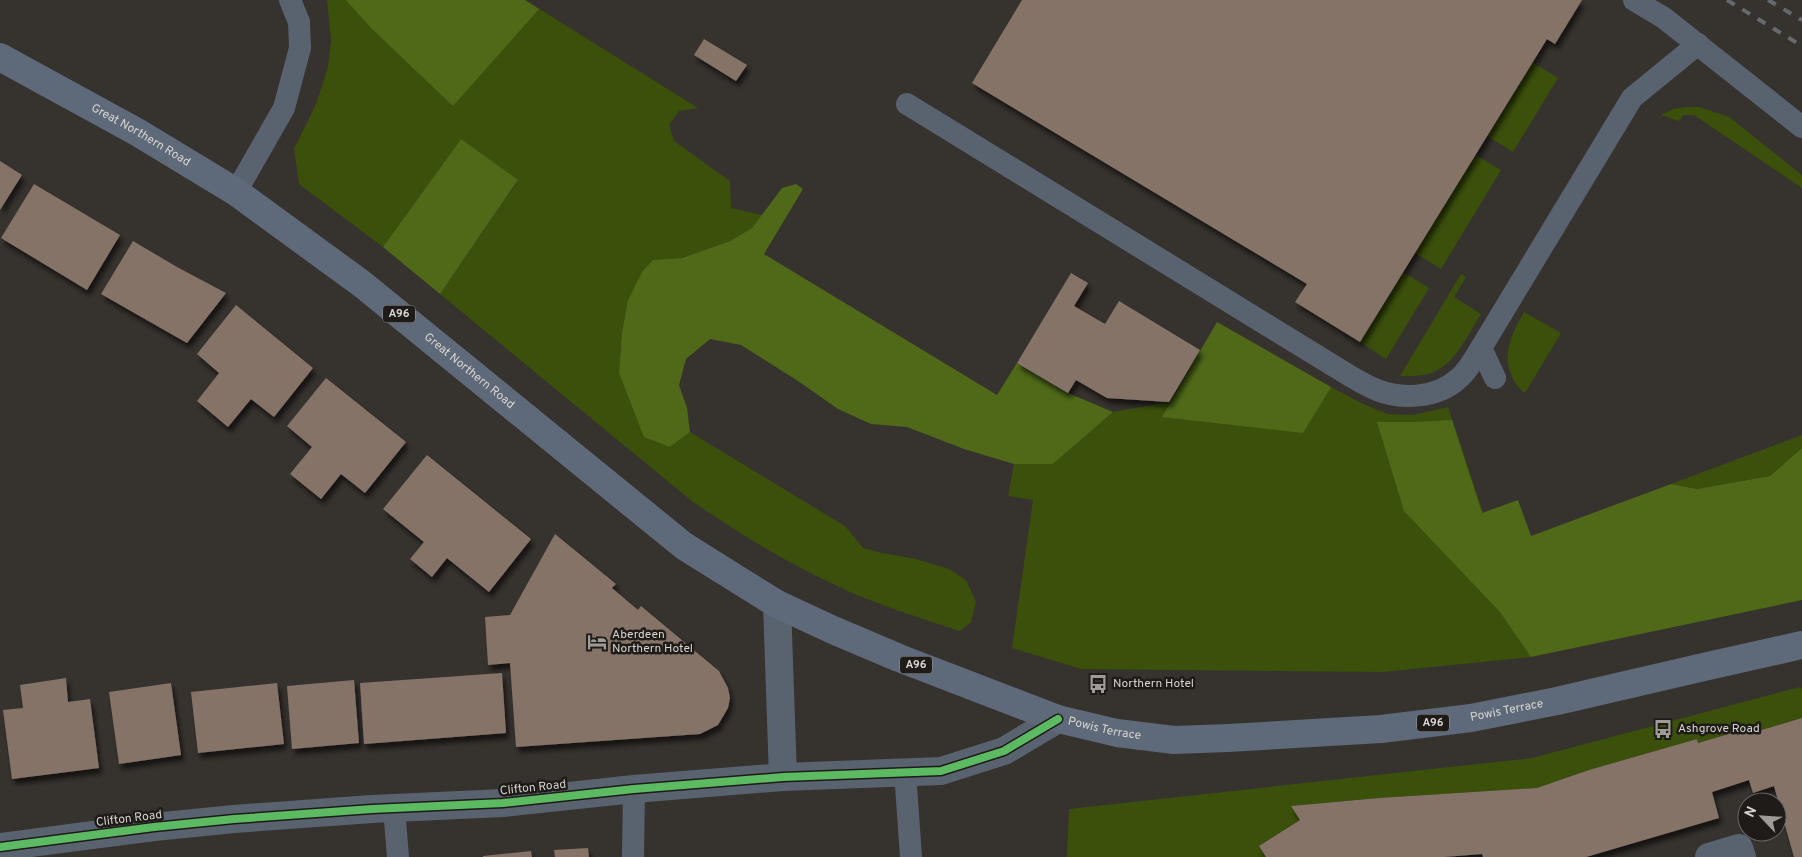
<svg xmlns="http://www.w3.org/2000/svg" width="1802" height="857" viewBox="0 0 1802 857" font-family="Overpass,sans-serif">
<defs>
<filter id="shadow"><feDropShadow dx="3" dy="5.5" stdDeviation="2.5" flood-color="#0009"/></filter>
</defs>
<rect width="100%" height="100%" fill="#36322e"/>
<!-- green -->
<g fill="#3b500b">
<path d="M327 0H525L698 108 679 111 669 125 674 141 730 181 731 208 762 215 752 228 730 241 682 258 653 260 628 300 622 332 619 373 670 447 690 432 845 526 863 548 882 553 916 559 949 569 966 580 976 602 971 622 960 631C927 620 894 610 862 597 802 572 747 539 693 502L440 294 518 181 461 139 383 247 299 184 294 149 316 104 328 67 331 40Z"/>
<path d="M1532 62 1558 78 1513 152 1487 136Z"/>
<path d="M1687 107H1699L1729 117 1802 175V188L1694 115H1683L1679 121 1661 115 1673 109Z"/>
<path d="M1475 155 1501 170 1441 269 1415 253Z"/>
<path d="M1403 272 1429 288 1386 359 1360 342Z"/>
<path d="M1461 274 1466 277 1454 297 1481 314C1466 337 1454 369 1424 375 1416 376 1408 376 1400 376Z"/>
<path d="M1524 312 1561 333 1525 393C1518 388 1514 382 1511 374 1502 351 1513 332 1524 312Z"/>
<path d="M1200 350 1323 383 1363 404 1388 414 1413 415 1448 407 1531 657 1383 672 1081 669 1012 648 1033 500 1008 496 1014 464H1053L1113 412 1169 402Z"/>
<path d="M1802 435V448L1770 476 1697 489 1671 484Z"/>
<path d="M1800 687 1802 689V718L1758 731 1756 726 1698 743 1697 739 1589 770 1537 788 1379 798 1291 806 1300 820 1259 846 1266 857H1067L1069 809 1532 758Z"/>
</g>
<!-- forest -->
<g fill="#4f6918">
<path d="M346 0H525L539 9 453 106 371 28Z"/>
<path d="M461 139 518 180 440 294 383 247Z"/>
<path d="M796 184 803 189 764 254 997 395 1017 363 1068 393 1113 412 1053 464H1014L964 449 907 427 871 424 838 409 798 381 741 345 710 339 686 359 679 385 687 408 690 432 670 447 644 437 619 373 622 332 628 300 642 272 653 260 682 258 730 241 752 228 782 188Z"/>
<path d="M1217 322 1331 387 1303 433 1162 417Z"/>
<path d="M1452 420 1482 513 1518 500 1531 536 1671 484 1697 489 1770 476 1802 448V600L1531 657 1500 612 1404 511 1377 422H1416Z"/>
</g>
<!-- building -->
<g fill="#857368" filter="url(#shadow)">
<path d="M1022 0H1582L1555 44 1547 39 1360 342 1295 302 1307 284 972 83Z"/>
<path d="M704 39 747 65 736 81 694 55Z"/>
<path d="M0 161 22 175 0 210Z"/>
<path d="M34 184 120 235 87 290 1 238Z"/>
<path d="M133 241 177 267 226 293 187 343 101 294Z"/>
<path d="M1071 273 1088 283 1074 306 1105 324 1119 301 1200 350 1169 402 1107 398 1076 380 1068 393 1017 363Z"/>
<path d="M236 305 313 368 274 417 251 399 228 427 197 401 219 373 197 354Z"/>
<path d="M326 378 406 442 365 493 341 474 321 499 290 474 312 447 287 426Z"/>
<path d="M427 455 531 539 489 592 447 558 432 577 410 559 424 542 383 509Z"/>
<path d="M555 534 616 584 612 588 638 610 641 606 719 671 728 688 730 698 728 708 718 725 700 734 516 747 510 663 488 665 485 617 510 615Z"/>
<path d="M502 673 506 733 364 744 360 683Z"/>
<path d="M66 678 68 702 90 699 99 768 12 779 3 710 23 708 20 685Z"/>
<path d="M354 680 359 743 292 749 287 686Z"/>
<path d="M171 683 181 755 119 764 109 692Z"/>
<path d="M277 683 284 744 198 753 191 692Z"/>
<path d="M1802 718V857H1794L1774 786 1753 793 1749 780 1712 792 1719 818 1586 857H1483L1482 854 1444 857H1266L1259 846 1300 820 1291 806 1379 798 1537 788 1589 770 1697 739 1698 743 1756 726 1758 731Z"/>
<path d="M588 848 589 857H555L554 850Z"/>
<path d="M531 851 532 857H483V856Z"/>
</g>
<g fill="none" stroke-linecap="round" stroke-linejoin="round">
<!-- service -->
<g stroke="#59626f" stroke-width="22">
<path d="M1634 0 1664 18 1802 127"/>
<path d="M907 104 1342 371C1353 378 1365 385 1377 390 1402 400 1437 398 1458 379 1468 371 1474 359 1481 348"/>
<path d="M236 192 284 108 300 48 299 22 290 0"/>
<path d="M1495 378 1481 348 1632 98 1698 44"/>
<path d="M905 772 911 857"/>
<path d="M394 808 398 857"/>
<path d="M633 857 634 789"/>
</g>
<!-- minor -->
<g stroke="#59626f" stroke-width="28">
<path d="M777 604 783 777"/>
<path d="M1709 857 1739 848 1742 857"/>
</g>
<!-- tertiary -->
<path stroke="#59626f" stroke-width="28" d="M0 847 154 827 234 819 372 809 503 803 634 789 783 777 941 771 1004 751 1058 719"/>
<!-- primary -->
<path stroke="#5e6979" stroke-width="28" id="s1" d="M0 57 137 132 236 192 362 284 684 546 777 604 833 630 899 658 1058 719 1117 733 1174 740 1228 738 1381 729 1471 718 1557 701 1708 666 1802 645"/>
<!-- rail -->
<g stroke="#66696d" stroke-width="4" stroke-dasharray="9 9" stroke-linecap="butt">
<path d="M1727 0 1802 46"/>
<path d="M1768 0 1802 20"/>
</g>
<!-- cycleway casing -->
<g stroke="#1e1b18" stroke-width="11">
<path id="cycleway" d="M0 847 154 827 234 819 372 809 503 803 634 789 783 777 941 771 1004 751 1058 719"/>
</g>
<!-- cycleway -->
<use href="#cycleway" stroke="#5cba63" stroke-width="8"/>
</g>
<!-- icons -->
<defs>
<g id="hotel-bare" transform="scale(1.5)"><path d="M-6-4.5h1.5V1H6V5H4.5V3h-9V5H-6ZM-4 0a1.8 1.8 0 1 1 3.6 0ZM.5 0V-2.5h3Q6-2.5 6 0Z" fill="#9f9c97" stroke="#1e1b18" stroke-width="2.5" paint-order="stroke"/></g>
<g id="bus-bare" transform="scale(1.5)"><path d="M-5-6H5V4H4V6H2V4H-2V6H-4V4H-5ZM-3.5-4V0h7V-4ZM-3.5 1.2v1.5H-2V1.2ZM2 1.2v1.5H3.5V1.2Z" fill="#9f9c97" stroke="#1e1b18" stroke-width="2.5" paint-order="stroke"/></g>
</defs>
<g fill-rule="evenodd">
<use href="#hotel-bare" x="597" y="642"/>
<use href="#bus-bare" x="1098" y="684"/>
<use href="#bus-bare" x="1663" y="729"/>
</g>
<g text-anchor="middle" dominant-baseline="central" stroke-width="5" stroke-linejoin="round" paint-order="stroke">
<!-- shield labels -->
<g fill="#1e1b18" stroke="#a09d99" stroke-width="1">
<rect x="383" y="305.5" width="32" height="17" rx="4"/>
<rect x="900" y="656.5" width="32" height="17" rx="4"/>
<rect x="1417" y="714.5" width="32" height="17" rx="4"/>
</g>
<g font-size="11" font-weight="bold" fill="#d8d5d0">
<text x="399" y="314">A96</text>
<text x="916" y="665">A96</text>
<text x="1433" y="723">A96</text>
</g>
<!-- street labels -->
<g font-size="12" fill="#d8d5d0" stroke="#1e1b18">
<text stroke="none"><textPath href="#s1" startOffset="161">Great Northern Road</textPath></text>
<text stroke="none"><textPath href="#s1" startOffset="566">Great Northern Road</textPath></text>
<text stroke="none"><textPath href="#s1" startOffset="1709">Powis Terrace</textPath></text>
<text stroke="none"><textPath href="#s1" startOffset="1304">Powis Terrace</textPath></text>
<text transform="translate(533 788) rotate(-6)">Clifton Road</text>
<text transform="translate(129 819) rotate(-7)">Clifton Road</text>
</g>
<!-- poi labels -->
<g font-size="12" fill="#d8d5d0" stroke="#1e1b18" text-anchor="start">
<text x="612" y="635">Aberdeen<tspan x="612" dy="14">Northern Hotel</tspan></text>
<text x="1113" y="684">Northern Hotel</text>
<text x="1678" y="729">Ashgrove Road</text>
</g>
</g>
<!-- north arrow -->
<g transform="translate(1762 817) rotate(295)"><circle r="24" fill="#1e1b18" stroke="#686562"/>
<path d="M0-4L9 19L0 12L-9 19Z" fill="#9f9c97"/>
<text y="-8" font-size="14" font-weight="bold" text-anchor="middle" fill="#d8d5d0">N</text>
</g>
</svg>
